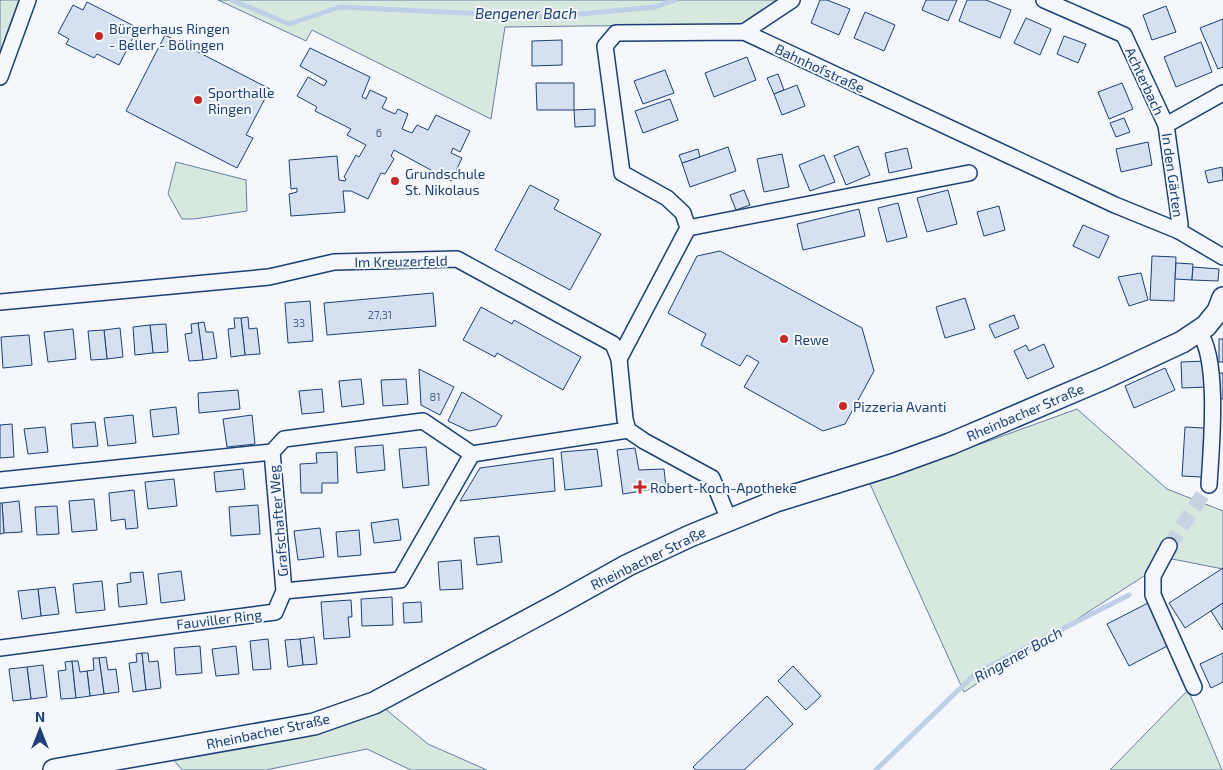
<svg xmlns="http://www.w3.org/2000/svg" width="1223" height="770" viewBox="0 0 1223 770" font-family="'Exo 2',sans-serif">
<rect width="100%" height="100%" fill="#f4f7fb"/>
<!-- green -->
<g fill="#d7e8df" stroke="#687fa3">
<path d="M0 0H19L0 52Z"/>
<path d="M218 0H781L746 24 505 27 491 119 312 30 306 41Z"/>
<path d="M176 162 246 180 247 211 194 219H182L168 194Z"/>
<path d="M1077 409 1167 489 1223 511V569L1162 557 1144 576 964 692 870 484Z"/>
<path d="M1188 690 1222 770H1110Z"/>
<path d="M383 707 428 744 487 770H411L367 749 266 770H182L173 759Z"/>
</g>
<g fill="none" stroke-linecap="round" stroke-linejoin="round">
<!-- stream -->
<g stroke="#bed0e5" stroke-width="5">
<path d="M232 0 289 24 340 7 549 17 655 7 675 0"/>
<path d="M876 770 976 673 1129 595"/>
</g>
</g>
<!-- building -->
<g fill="#d5e0f0" stroke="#1d3f73">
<path d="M820 0H827L850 9 839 35 811 23Z"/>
<path d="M926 0H957L948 21 922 10Z"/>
<path d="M967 0H986L1011 10 1000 38 959 21Z"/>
<path d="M87 2 138 28 119 65 97 54 94 58 66 44 69 39 58 33 73 5 83 10Z"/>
<path d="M1166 6 1176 32 1152 40 1143 15Z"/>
<path d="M865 12 895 25 884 51 854 38Z"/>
<path d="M1026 18 1051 29 1040 55 1014 43Z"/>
<path d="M1223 19V67L1218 69 1200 28Z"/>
<path d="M165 35 270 89 246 135 253 138 237 168 126 111Z"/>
<path d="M1064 36 1086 44 1078 63 1057 54Z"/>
<path d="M562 40V65L532 66V41Z"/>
<path d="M1201 42 1212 72 1176 87 1164 57Z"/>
<path d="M310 48 370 77 362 97 366 99 370 90 387 98 382 108 395 114 398 109 408 114 402 129 412 133 417 125 428 130 436 115 470 131 460 152 453 148 451 153 462 158 451 181 394 150 391 156 394 159 385 174 381 173 368 199 351 191H343L345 212 291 216 289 194 297 192V188L291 189 289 160 337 156 339 180 345 181 346 179 344 177 356 155 359 157 366 145 347 135 351 129 315 111 317 107 297 96 308 77 324 86 327 81 300 66Z"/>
<path d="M747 57 756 80 714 97 705 73Z"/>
<path d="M665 70 674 93 643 104 634 81Z"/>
<path d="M778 74 784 90 774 94 767 78Z"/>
<path d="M536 83H574V110H537Z"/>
<path d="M1122 83 1133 109 1109 119 1098 92Z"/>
<path d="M797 85 805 106 782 115 774 94Z"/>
<path d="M670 99 678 120 643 133 635 111Z"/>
<path d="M595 109V126L575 127 574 110Z"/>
<path d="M1124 118 1130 132 1116 137 1110 123Z"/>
<path d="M1148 142 1152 165 1121 172 1116 149Z"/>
<path d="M858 146 870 175 846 185 834 156Z"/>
<path d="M728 147 736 171 690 187 682 163Z"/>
<path d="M907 148 912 168 889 173 885 153Z"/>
<path d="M698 149 700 157 682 163 679 155Z"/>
<path d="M782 154 789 187 764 192 757 159Z"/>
<path d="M824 155 835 182 810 191 799 165Z"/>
<path d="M1222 167 1223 180 1208 183 1205 171Z"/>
<path d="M530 185 559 200 554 209 601 234 570 290 495 250Z"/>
<path d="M744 190 750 205 736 210 730 195Z"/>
<path d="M948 190 957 224 927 232 917 198Z"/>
<path d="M898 203 907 237 887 242 878 208Z"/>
<path d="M999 206 1005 230 984 236 977 212Z"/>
<path d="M859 209 865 236 803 250 797 224Z"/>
<path d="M1083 225 1109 236 1099 258 1073 246Z"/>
<path d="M720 251 862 328 874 371 845 424 823 431 744 387 759 362 747 355 740 366 701 345 706 334 668 313 697 256Z"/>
<path d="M1152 256 1176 257 1174 301 1150 300Z"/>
<path d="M1176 263 1193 264 1192 280 1175 279Z"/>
<path d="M1193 267 1219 269 1218 281 1192 280Z"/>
<path d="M1141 273 1148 300 1129 306 1118 277Z"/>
<path d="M433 293 436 326 327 335 324 303Z"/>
<path d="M965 298 975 329 945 338 936 307Z"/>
<path d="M310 301 313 341 288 343 285 303Z"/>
<path d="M481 307 512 324 514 320 581 357 563 390 497 353 495 357 463 340Z"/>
<path d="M1014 315 1019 328 995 338 989 325Z"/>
<path d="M248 317 249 329 257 328 260 354 245 355 241 318Z"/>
<path d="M234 318H241L245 355 231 357 228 329 235 328Z"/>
<path d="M204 322 206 332H213L217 358 203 360 198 323Z"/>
<path d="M198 323 203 360 189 361 185 334 192 333 191 324Z"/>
<path d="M166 324 168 352 153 353 150 325Z"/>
<path d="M150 325 153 353 135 355 133 327Z"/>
<path d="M120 328 123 357 107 359 104 330Z"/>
<path d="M73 329 76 359 48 362 44 332Z"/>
<path d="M104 330 107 359 91 360 88 331Z"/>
<path d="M29 335 32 365 3 368 1 337Z"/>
<rect x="1219" y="339" width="4" height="23"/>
<path d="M1044 344 1054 367 1027 379 1014 351 1026 345 1029 351Z"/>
<path d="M1205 361 1207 387 1182 388 1181 362Z"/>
<path d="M1165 368 1175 390 1134 408 1125 386Z"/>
<path d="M419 369 454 387 440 415 421 405Z"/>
<path d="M1218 373H1223V399H1219Z"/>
<path d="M361 379 364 404 342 407 339 381Z"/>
<path d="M406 379 408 404 383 406 381 380Z"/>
<path d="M322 389 324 412 302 414 299 391Z"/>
<path d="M238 390 240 409 199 413 198 393Z"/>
<path d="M462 392 502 416 496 426 469 431 448 421Z"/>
<path d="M176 407 179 434 153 437 150 410Z"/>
<path d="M133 415 136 443 108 446 104 418Z"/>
<path d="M252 415 255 444 227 447 223 419Z"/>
<path d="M95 422 98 446 73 448 71 424Z"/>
<path d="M12 424 14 457 0 458V425Z"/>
<path d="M45 427 48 452 28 454 24 429Z"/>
<path d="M1185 427 1204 428 1202 477 1182 476Z"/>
<path d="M383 445 385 470 357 473 355 447Z"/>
<path d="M426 447 429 485 403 488 399 449Z"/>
<path d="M635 448 639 470 664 469 666 487 623 494 617 450Z"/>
<path d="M597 449 602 486 565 490 561 452Z"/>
<path d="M337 452 338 483H322V493H301L300 464 317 463 316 453Z"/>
<path d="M553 458 555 491 460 501 480 468Z"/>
<path d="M243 469 245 489 216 492 214 472Z"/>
<path d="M174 479 177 506 148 509 145 482Z"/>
<path d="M134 490 138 528 126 529 125 519 111 521 109 493Z"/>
<path d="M94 499 97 530 72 532 69 501Z"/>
<path d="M19 501 22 532 4 533 2 503Z"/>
<path d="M0 503H2L4 533 0 534Z"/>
<path d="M258 505 260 534 231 536 229 507Z"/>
<path d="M57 506 59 534 37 535 35 507Z"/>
<path d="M398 519 401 540 374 543 371 523Z"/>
<path d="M320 528 324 557 298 560 294 531Z"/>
<path d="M359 530 361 555 338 557 336 532Z"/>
<path d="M499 536 502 562 477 565 474 538Z"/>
<path d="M461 560 463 589 440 590 438 562Z"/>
<path d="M1223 568V603L1185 628 1169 603Z"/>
<path d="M181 571 185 600 161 603 158 574Z"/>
<path d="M143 572 147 604 119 607 117 584 131 582 130 573Z"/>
<path d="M102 581 105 610 76 613 73 584Z"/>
<path d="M55 587 59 614 41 616 38 589Z"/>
<path d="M38 589 41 616 22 619 18 591Z"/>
<path d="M392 597 393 625 362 626 361 599Z"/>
<path d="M351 600 352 617H348L350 637 324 639 321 602Z"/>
<path d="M421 602 422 622 404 623 403 603Z"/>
<path d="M1150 602 1171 644 1129 666 1107 624Z"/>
<path d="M1223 603V630L1211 611Z"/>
<path d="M314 637 317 664 303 665 300 639Z"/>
<path d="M268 639 271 669 253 670 250 641Z"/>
<path d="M300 639 303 665 288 667 285 640Z"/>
<path d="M200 646 202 673 176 675 174 648Z"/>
<path d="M236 646 239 674 216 676 212 649Z"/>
<path d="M142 653 146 690 133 692 129 663 137 662 136 654Z"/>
<path d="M142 653H148L149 662 158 661 161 688 146 690Z"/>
<path d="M1223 653V682L1211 688 1200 664Z"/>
<path d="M106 657 108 670 116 669 119 692 104 694 99 658Z"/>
<path d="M93 658H99L104 694 90 696 87 671 94 670Z"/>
<path d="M72 661 76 698 61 699 58 671 66 670 65 662Z"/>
<path d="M72 661H78L80 672 87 671 90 696 76 698Z"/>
<path d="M43 665 47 697 31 699 27 667Z"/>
<path d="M793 666 821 696 806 710 778 681Z"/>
<path d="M27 667 31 699 13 701 9 669Z"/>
<path d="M767 696 793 724 744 770H696L693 767Z"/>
</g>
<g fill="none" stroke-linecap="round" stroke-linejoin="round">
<!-- minor-tunnel -->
<path stroke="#c9d2e0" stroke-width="15" stroke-dasharray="15 8" stroke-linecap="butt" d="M1169 546 1209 485"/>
<!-- minor casing -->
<g stroke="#1d3f73" stroke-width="18">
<g id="minor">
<path d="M1044 0 1124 35 1166 125"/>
<path d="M744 32 792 0"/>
<path d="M0 77 28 0"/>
<path d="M688 228 969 173"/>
<path d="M1179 231 1180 224 1166 125 1223 93"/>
<path d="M0 302 269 277 334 262 457 259 613 344 619 359 625 419 628 430 644 441 712 478 729 520"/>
<path d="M1199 332C1220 360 1211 450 1209 485"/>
<path d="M619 359 688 228 683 213 667 198 622 173 605 46 616 33 744 32 1115 205 1179 231 1223 257"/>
<path d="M0 480 272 452 284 439 423 421 472 454 628 430"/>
<path d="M1169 546 1153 576V595L1194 687"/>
<path d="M284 591 400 580 472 454"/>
<path d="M0 648 275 612 284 591 272 452"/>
</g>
</g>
<!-- secondary casing -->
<g stroke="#1d3f73" stroke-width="24">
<path id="secondary" d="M54 770 287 729 314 724 374 703 560 603 628 565 690 536 776 501 892 465 950 444 1105 378 1167 349 1182 342 1206 326 1218 311 1223 298"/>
</g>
<!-- minor -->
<use href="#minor" stroke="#f4f7fb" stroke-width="15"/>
<!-- secondary -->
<use href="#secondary" stroke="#f4f7fb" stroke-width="21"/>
</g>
<!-- markers -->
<g fill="#c62828" stroke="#f4f7fb" stroke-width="2">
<circle cx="99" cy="36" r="5"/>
<circle cx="198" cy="100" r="5"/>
<circle cx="395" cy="181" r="5"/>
<circle cx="784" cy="339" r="5"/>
<circle cx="843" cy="406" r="5"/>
<path d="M637.5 479.5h5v5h5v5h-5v5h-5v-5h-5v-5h5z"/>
</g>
<g text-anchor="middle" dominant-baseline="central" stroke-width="4" stroke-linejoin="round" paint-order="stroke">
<!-- number labels -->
<g font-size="11" fill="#4b6792">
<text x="379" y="132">6</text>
<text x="380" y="314">27,31</text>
<text x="299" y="322">33</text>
<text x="435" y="396">81</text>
</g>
<!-- poi labels -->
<g font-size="14" fill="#1d3f73" stroke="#f4f7fb" text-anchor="start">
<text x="109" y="28">Bürgerhaus Ringen<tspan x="109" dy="16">- Beller - Bölingen</tspan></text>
<text x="208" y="92">Sporthalle<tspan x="208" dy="16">Ringen</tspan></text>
<text x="405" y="173">Grundschule<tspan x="405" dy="16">St. Nikolaus</tspan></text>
<text x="794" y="339">Rewe</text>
<text x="853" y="406">Pizzeria Avanti</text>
<text x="650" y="487">Robert-Koch-Apotheke</text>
</g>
<!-- street labels -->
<g font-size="14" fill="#1d3f73" stroke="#f4f7fb">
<text transform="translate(820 68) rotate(25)">Bahnhofstraße</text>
<text transform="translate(1145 81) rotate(65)">Achterbach</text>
<text transform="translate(1173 175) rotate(82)">In den Gärten</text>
<text transform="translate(401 261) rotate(-1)">Im Kreuzerfeld</text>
<text transform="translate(1025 412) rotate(-23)">Rheinbacher Straße</text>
<text transform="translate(278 521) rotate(-95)">Grafschafter Weg</text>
<text transform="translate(648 558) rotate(-26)">Rheinbacher Straße</text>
<text transform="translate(219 619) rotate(-7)">Fauviller Ring</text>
<text transform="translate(268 731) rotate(-12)">Rheinbacher Straße</text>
</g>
<!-- water labels -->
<g font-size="15" font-style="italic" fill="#1d3f73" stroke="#f4f7fb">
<text x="526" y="13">Bengener Bach</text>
<text transform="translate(1018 654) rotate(-29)">Ringener Bach</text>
</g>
</g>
<!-- north arrow -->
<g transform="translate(40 730)" stroke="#f4f7fb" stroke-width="4" paint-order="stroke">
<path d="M0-4L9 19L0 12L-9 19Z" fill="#1d3f73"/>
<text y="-8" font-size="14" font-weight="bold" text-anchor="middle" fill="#1d3f73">N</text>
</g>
</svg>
